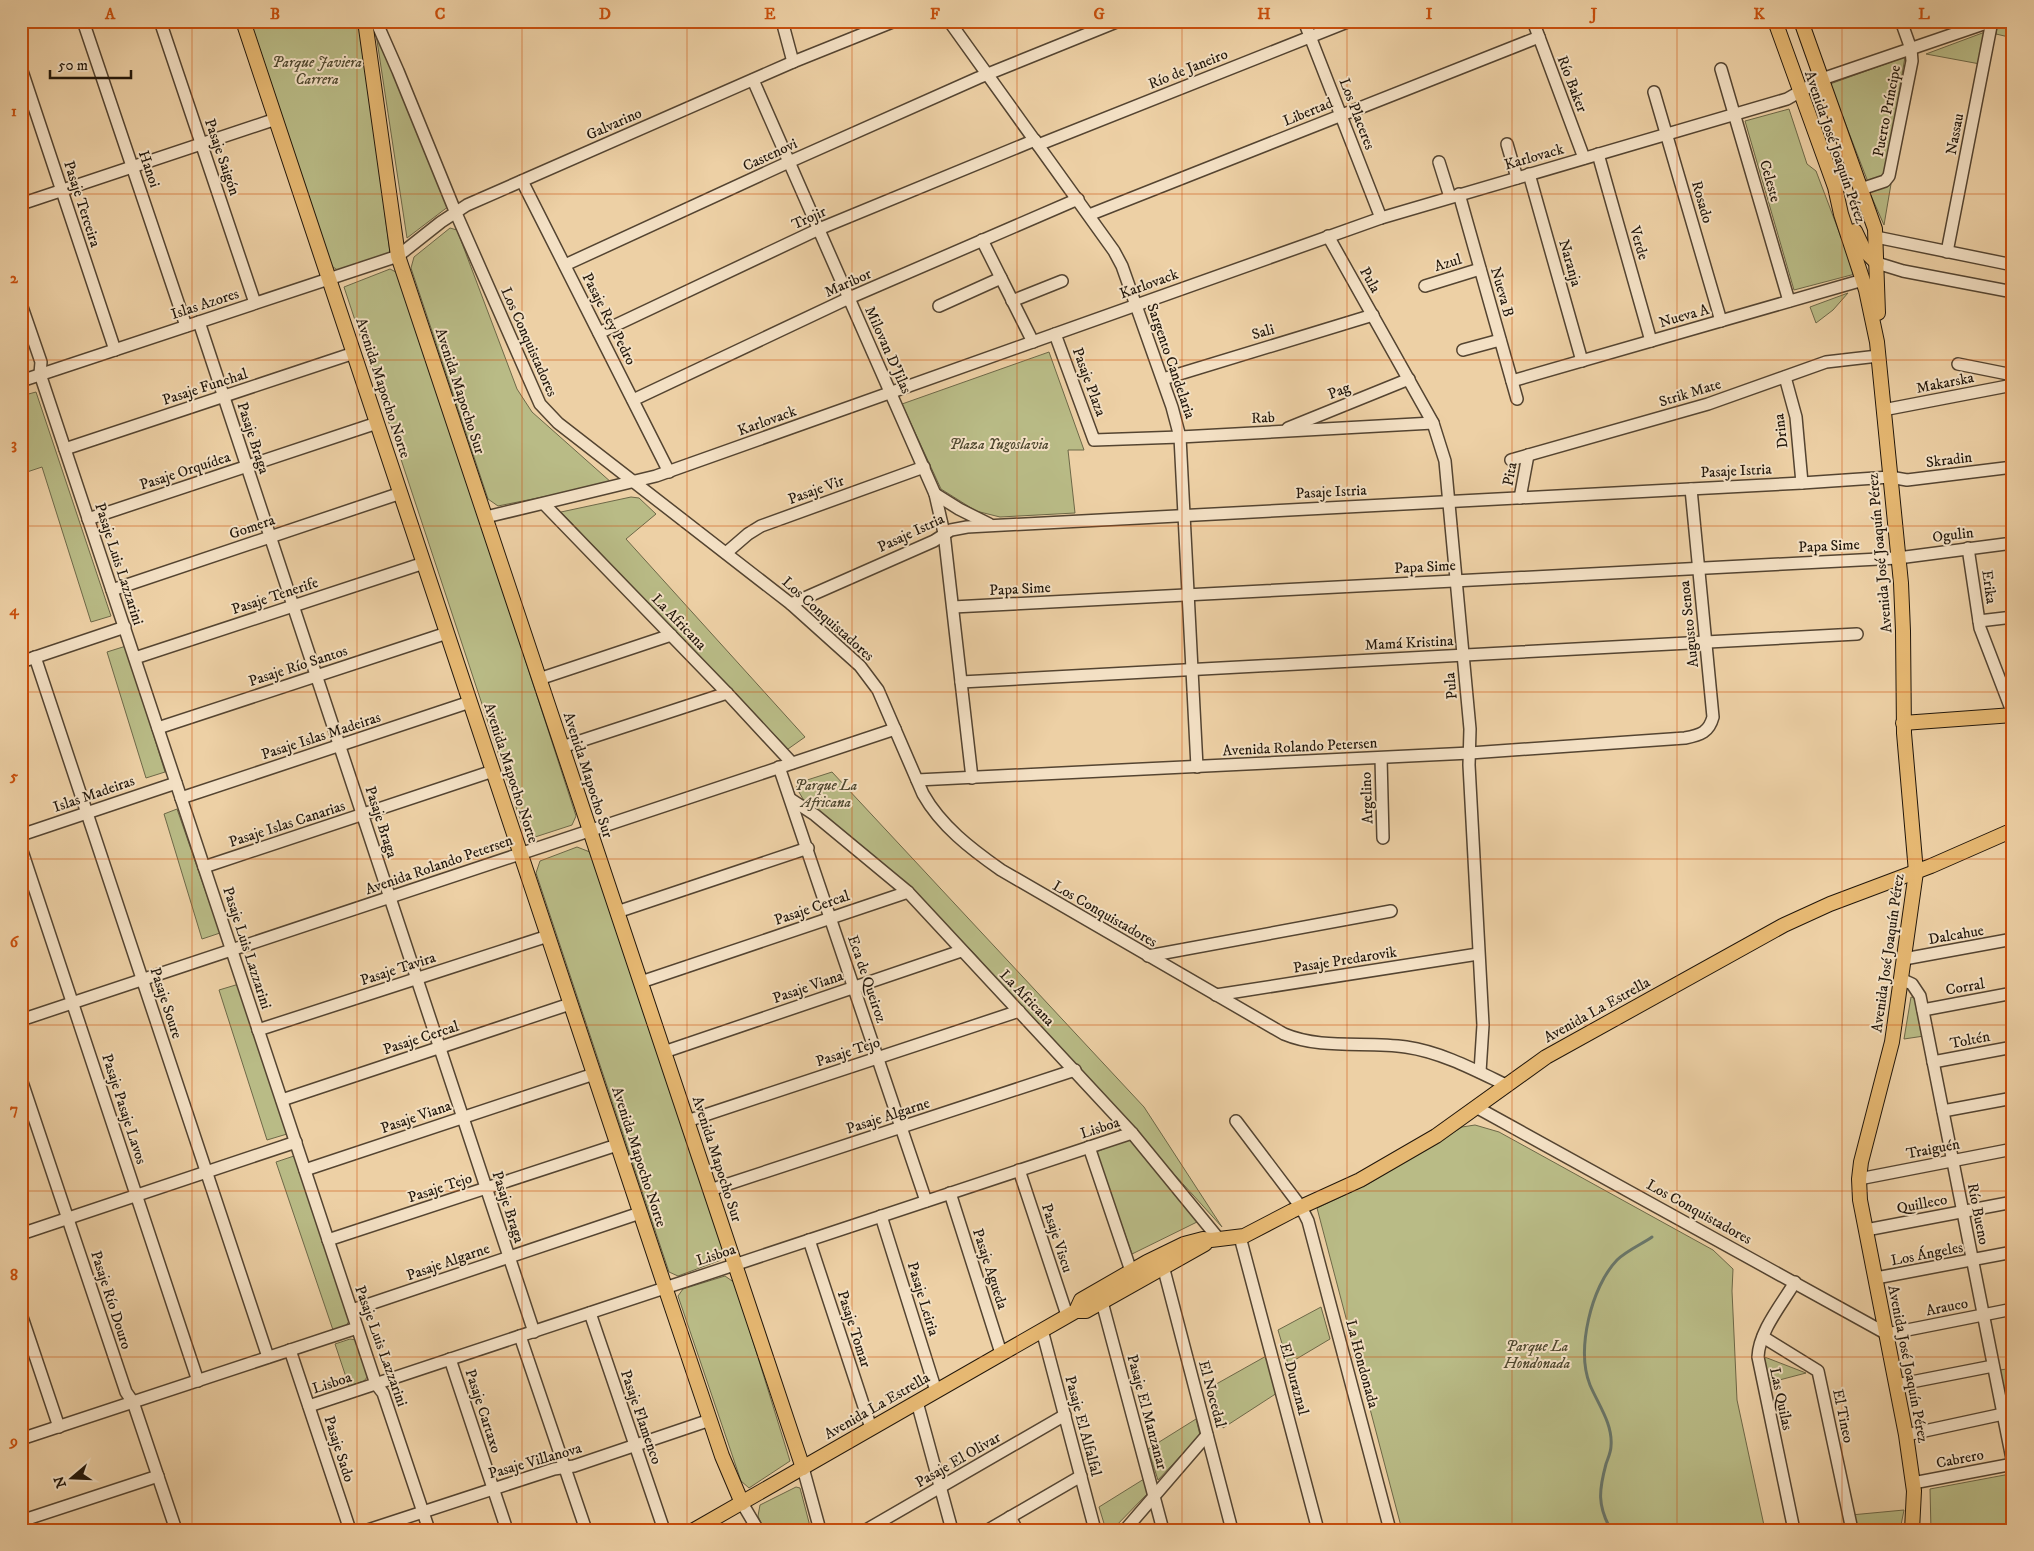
<svg xmlns="http://www.w3.org/2000/svg" width="2034" height="1551" viewBox="0 0 2034 1551" font-family="'IM FELL DW Pica',serif">
<rect width="100%" height="100%" fill="#edd0a5"/>
<filter id="stains"><feTurbulence type="fractalNoise" baseFrequency=".004" numOctaves="4"/><feColorMatrix values="0 0 0 0 .2 0 0 0 0 .09 0 0 0 0 .02 0 0 0 .5 -.17"/></filter>
<radialGradient id="worn" r=".72"><stop offset=".6" stop-color="#630" stop-opacity="0"/><stop offset="1" stop-color="#630" stop-opacity=".3"/></radialGradient>
<!-- green -->
<g fill="#b9bb86" stroke="#6d6848">
<path d="M248 21H360L390 253 339 271 330 265Z"/>
<path d="M2013 21V38L1996 34 1997 26Z"/>
<path d="M1985 32 1980 64 1926 54Z"/>
<path d="M376 34 449 206 407 238Z"/>
<path d="M1905 57 1885 176 1868 182 1830 84Z"/>
<path d="M1789 109 1807 164 1816 171 1855 274 1794 290 1745 121Z"/>
<path d="M1891 184 1884 225 1869 191Z"/>
<path d="M450 228 457 230 517 389 532 412 612 483 498 506 488 499 411 268 414 257Z"/>
<path d="M390 269 400 274 576 816 572 825 532 838 525 834 344 287Z"/>
<path d="M1848 293 1833 310 1816 323 1810 307Z"/>
<path d="M1049 352 1084 450H1068L1075 513 1000 517 976 511 941 489 902 404Z"/>
<path d="M36 392 111 616 91 622 42 467 21 474V396Z"/>
<path d="M631 497 639 498 656 514 626 539 805 737 788 749 561 512Z"/>
<path d="M126 646 165 772 146 778 107 652Z"/>
<path d="M832 772 1144 1107 1222 1227 971 950 906 885 803 799 796 787 801 782Z"/>
<path d="M177 809 220 933 202 939 164 814Z"/>
<path d="M577 847 590 852 724 1249 721 1260 678 1276 669 1272 536 873 540 861Z"/>
<path d="M239 984 287 1134 267 1140 219 990Z"/>
<path d="M1911 997 1916 998 1924 1036 1904 1039Z"/>
<path d="M1475 1125 1499 1132 1713 1250 1733 1269 1732 1291 1737 1400 1765 1530H1402L1317 1208 1368 1184 1462 1127Z"/>
<path d="M1129 1139 1199 1221 1132 1254 1096 1152Z"/>
<path d="M294 1156 350 1319 346 1326 333 1330 276 1162Z"/>
<path d="M725 1276 735 1283 790 1461 749 1488 741 1481 678 1296 683 1289Z"/>
<path d="M1321 1307 1330 1339 1288 1364 1278 1330Z"/>
<path d="M350 1339 356 1340 368 1376 364 1381 349 1386 335 1344Z"/>
<path d="M1268 1355 1277 1393 1223 1428 1211 1387Z"/>
<path d="M1762 1356 1806 1373 1768 1383Z"/>
<path d="M2013 1368V1403L2007 1404 2000 1370Z"/>
<path d="M1196 1419 1200 1435 1158 1480 1148 1449Z"/>
<path d="M2010 1474 2013 1500V1530H1931L1930 1489Z"/>
<path d="M1144 1479 1147 1494 1112 1530H1106L1099 1507Z"/>
<path d="M796 1487 800 1488 811 1530H764L758 1516 760 1505Z"/>
<path d="M1904 1510 1900 1530H1854L1851 1515Z"/>
</g>
<g fill="none" stroke-linecap="round" stroke-linejoin="round">
<!-- stream -->
<path stroke="#697669" stroke-width="3" d="M1611 1530C1597 1505 1599 1490 1606 1464 1608 1458 1611 1452 1611 1446 1613 1424 1598 1404 1590 1385 1576 1350 1591 1287 1617 1260 1626 1251 1642 1244 1652 1237"/>
<!-- minor casing -->
<g stroke="#544431" stroke-width="14">
<g id="minor">
<path d="M83 21 186 326"/>
<path d="M160 21 255 303"/>
<path d="M376 21 398 71 455 211 540 404 558 423 791 604 860 666 878 690 923 794C941 826 971 849 1001 870L1284 1034C1322 1050 1366 1041 1406 1047 1441 1052 1475 1070 1506 1085"/>
<path d="M782 21 793 62"/>
<path d="M949 21 1114 251 1122 266 1172 407 1180 437 1197 767"/>
<path d="M1304 21 1381 218"/>
<path d="M1533 21 1584 158"/>
<path d="M21 68 115 350"/>
<path d="M1721 69 1789 301"/>
<path d="M753 80 935 494 944 533 972 778"/>
<path d="M1654 92 1721 321"/>
<path d="M1507 144 1517 178"/>
<path d="M1038 145 1350 21"/>
<path d="M1598 154 1651 341"/>
<path d="M1439 162 1450 197"/>
<path d="M1529 174 1582 361"/>
<path d="M522 181 669 472"/>
<path d="M1861 189 1885 181 1889 176 1912 61 1911 49 1901 21"/>
<path d="M1459 194 1517 399"/>
<path d="M21 204 276 119"/>
<path d="M1089 215 1539 37"/>
<path d="M1328 236 1433 423 1445 461 1470 729 1469 765 1483 1025 1480 1072"/>
<path d="M1876 237 2013 265"/>
<path d="M982 240 1033 342"/>
<path d="M1947 252 1992 21"/>
<path d="M1877 263 1903 271 2013 292"/>
<path d="M565 265 789 162 978 78 1119 21"/>
<path d="M1425 286 1480 269"/>
<path d="M1012 301 1062 281"/>
<path d="M21 304 41 362 40 374 376 1384 383 1393 429 1530"/>
<path d="M939 306 1001 278"/>
<path d="M199 322 534 1332"/>
<path d="M599 333 819 229 1035 140"/>
<path d="M1055 334 1094 440 1180 437 1433 423"/>
<path d="M1463 350 1500 340"/>
<path d="M1958 364 2013 375"/>
<path d="M1785 377 1796 417 1802 483"/>
<path d="M1163 379 1373 315"/>
<path d="M21 381 398 256 441 222 467 205 793 62 895 21"/>
<path d="M1512 381 1863 280"/>
<path d="M633 400 849 298 1078 199"/>
<path d="M1883 410 2013 385"/>
<path d="M1288 428 1409 379"/>
<path d="M65 449 354 353"/>
<path d="M1511 460 1708 404 1826 362 1878 356"/>
<path d="M935 494 959 509 989 524"/>
<path d="M1520 498 1528 455"/>
<path d="M544 504 727 693 792 763"/>
<path d="M486 517 656 476 1381 218 1787 99 1822 79 1992 21"/>
<path d="M88 519 377 423"/>
<path d="M1968 548 1980 628 2013 714"/>
<path d="M726 553 748 534 761 526 924 467"/>
<path d="M112 590 401 493"/>
<path d="M791 604 934 541 951 530 967 527 1802 483 1890 477 1907 480 2013 467"/>
<path d="M953 607 1898 558 2013 543"/>
<path d="M1979 621 2013 617"/>
<path d="M35 657 268 1357"/>
<path d="M135 658 424 563"/>
<path d="M21 662 125 627"/>
<path d="M539 679 671 635"/>
<path d="M961 682 1857 634"/>
<path d="M158 728 447 633"/>
<path d="M562 747 727 693"/>
<path d="M1381 758 1383 838"/>
<path d="M779 767 926 1201"/>
<path d="M917 780 1470 753 1685 738C1701 735 1709 732 1713 717L1691 489"/>
<path d="M181 798 470 702"/>
<path d="M792 800 815 815 908 892 1132 1133 1218 1238"/>
<path d="M21 835 176 783"/>
<path d="M21 848 198 1381"/>
<path d="M204 867 493 771"/>
<path d="M617 912 808 848"/>
<path d="M1148 956 1391 911"/>
<path d="M1904 959 2013 939"/>
<path d="M1901 979 1912 984 1920 996 2013 1464"/>
<path d="M641 982 908 892"/>
<path d="M1216 995 1478 954"/>
<path d="M1923 1010 2013 993"/>
<path d="M21 1020 895 729"/>
<path d="M258 1030 548 936"/>
<path d="M664 1052 961 951"/>
<path d="M1933 1062 2013 1047"/>
<path d="M21 1079 126 1392 133 1402 176 1530"/>
<path d="M282 1100 570 1004"/>
<path d="M1476 1107 1887 1334 2013 1309"/>
<path d="M1943 1111 2013 1098"/>
<path d="M687 1121 1019 1011"/>
<path d="M1236 1121 1301 1207 1308 1221 1390 1530"/>
<path d="M1089 1147 1131 1271"/>
<path d="M305 1170 594 1074"/>
<path d="M1019 1170 1067 1315"/>
<path d="M1859 1179 2013 1149"/>
<path d="M710 1190 1075 1070"/>
<path d="M950 1193 1001 1353"/>
<path d="M881 1216 936 1391"/>
<path d="M1866 1230 2013 1202"/>
<path d="M21 1234 296 1142"/>
<path d="M1240 1237 1318 1530"/>
<path d="M328 1240 617 1145"/>
<path d="M809 1240 871 1428"/>
<path d="M1163 1266 1232 1530"/>
<path d="M1876 1278 2013 1252"/>
<path d="M1102 1302 1163 1530"/>
<path d="M352 1310 640 1213"/>
<path d="M590 1313 664 1530"/>
<path d="M21 1314 59 1427"/>
<path d="M1042 1330 1095 1530"/>
<path d="M520 1336 586 1530"/>
<path d="M1763 1337 1818 1371 1852 1530"/>
<path d="M290 1350 350 1530"/>
<path d="M450 1359 507 1530"/>
<path d="M1896 1385 1993 1366"/>
<path d="M917 1402 952 1530"/>
<path d="M309 1406 1132 1133"/>
<path d="M1906 1435 2003 1414"/>
<path d="M21 1439 357 1328"/>
<path d="M803 1468 820 1530"/>
<path d="M1913 1483 2013 1464"/>
<path d="M742 1503 758 1530"/>
<path d="M1010 1517 1017 1530"/>
<path d="M21 1521 158 1476"/>
<path d="M368 1530 554 1469 574 1466 710 1420"/>
<path d="M866 1530 1065 1415"/>
<path d="M988 1530 1081 1476"/>
<path d="M1125 1530 1207 1435"/>
<path d="M1794 1530 1758 1357C1759 1331 1782 1304 1795 1282"/>
</g>
</g>
<!-- major casing -->
<g stroke="#21160a" stroke-width="16">
<g id="major">
<path d="M243 21 665 1287 722 1456 742 1503"/>
<path d="M365 21 398 256 803 1468"/>
<path d="M1775 21 1835 187 1841 214 1866 290 1877 342 1901 583 1903 631 1904 733 1916 872 1892 1042 1861 1162 1859 1179 1860 1200 1906 1435 1914 1491 1912 1530"/>
<path d="M1801 21 1875 229 1878 313"/>
<path d="M1855 231 1864 250 1877 263"/>
<path d="M1903 723 2013 715"/>
<path d="M1076 1311 1081 1300 1147 1262 1184 1244 1203 1239 1211 1240 1244 1236 1292 1211 1360 1180 1436 1136 1546 1057 1784 925 1830 904 1931 866 2013 830"/>
<path d="M694 1530 1076 1311H1086L1205 1244"/>
</g>
</g>
<!-- minor -->
<use href="#minor" stroke="#f3e0c4" stroke-width="11"/>
<!-- major -->
<use href="#major" stroke="#e6b872" stroke-width="14"/>
</g>
<!-- grid -->
<path fill="none" stroke="#ca4f0c" stroke-width="1" stroke-opacity="0.55" d="M192 21V1530M357 21V1530M522 21V1530M687 21V1530M852 21V1530M1017 21V1530M1182 21V1530M1347 21V1530M1512 21V1530M1677 21V1530M1842 21V1530M21 194H2013M21 360H2013M21 526H2013M21 692H2013M21 859H2013M21 1025H2013M21 1191H2013M21 1357H2013"/>
<g text-anchor="middle" dominant-baseline="central" stroke-width="4" stroke-linejoin="round" paint-order="stroke">
<!-- park labels -->
<g font-size="15" font-style="italic" fill="#4f482f" stroke="#f3e0c4">
<text x="317" y="62">Parque Javiera<tspan x="317" dy="17">Carrera</tspan></text>
<text x="999" y="444">Plaza Yugoslavia</text>
<text x="826" y="785">Parque La<tspan x="826" dy="17">Africana</tspan></text>
<text x="1537" y="1346">Parque La<tspan x="1537" dy="17">Hondonada</tspan></text>
</g>
<!-- street labels -->
<g font-size="15" fill="#21160a" stroke="#f3e0c4">
<text transform="translate(1188 69) rotate(-22)">Río de Janeiro</text>
<text transform="translate(1572 84) rotate(69)">Río Baker</text>
<text transform="translate(1887 111) rotate(-79)">Puerto Príncipe</text>
<text transform="translate(1308 112) rotate(-22)">Libertad</text>
<text transform="translate(1357 114) rotate(69)">Los Placeres</text>
<text transform="translate(614 124) rotate(-24)">Galvarino</text>
<text transform="translate(1955 134) rotate(-79)">Nassau</text>
<text transform="translate(1835 147) rotate(71)">Avenida José Joaquín Pérez</text>
<text transform="translate(770 155) rotate(-25)">Castenovi</text>
<text transform="translate(222 157) rotate(71)">Pasaje Saigón</text>
<text transform="translate(1534 157) rotate(-16)">Karlovack</text>
<text transform="translate(149 169) rotate(71)">Hanoi</text>
<text transform="translate(1770 181) rotate(74)">Celeste</text>
<text transform="translate(1702 202) rotate(74)">Rosado</text>
<text transform="translate(82 204) rotate(72)">Pasaje Terceira</text>
<text transform="translate(809 218) rotate(-24)">Trojir</text>
<text transform="translate(1639 243) rotate(74)">Verde</text>
<text transform="translate(1448 263) rotate(-17)">Azul</text>
<text transform="translate(1570 263) rotate(74)">Naranja</text>
<text transform="translate(1370 280) rotate(61)">Pula</text>
<text transform="translate(848 283) rotate(-24)">Maribor</text>
<text transform="translate(1149 284) rotate(-20)">Karlovack</text>
<text transform="translate(1502 292) rotate(74)">Nueva B</text>
<text transform="translate(205 304) rotate(-18)">Islas Azores</text>
<text transform="translate(1684 316) rotate(-16)">Nueva A</text>
<text transform="translate(609 319) rotate(63)">Pasaje Rey Pedro</text>
<text transform="translate(1263 332) rotate(-17)">Sali</text>
<text transform="translate(529 342) rotate(66)">Los Conquistadores</text>
<text transform="translate(888 350) rotate(66)">Milovan D'Jilas</text>
<text transform="translate(1171 361) rotate(71)">Sargento Candelaria</text>
<text transform="translate(1089 382) rotate(70)">Pasaje Plaza</text>
<text transform="translate(1945 383) rotate(-11)">Makarska</text>
<text transform="translate(205 387) rotate(-18)">Pasaje Funchal</text>
<text transform="translate(383 388) rotate(72)">Avenida Mapocho Norte</text>
<text transform="translate(460 391) rotate(72)">Avenida Mapocho Sur</text>
<text transform="translate(1339 391) rotate(-22)">Pag</text>
<text transform="translate(1690 393) rotate(-17)">Strik Mate</text>
<text transform="translate(1263 418) rotate(-3)">Rab</text>
<text transform="translate(767 421) rotate(-20)">Karlovack</text>
<text transform="translate(1781 431) rotate(-97)">Drina</text>
<text transform="translate(253 438) rotate(72)">Pasaje Braga</text>
<text transform="translate(1949 460) rotate(-7)">Skradin</text>
<text transform="translate(185 471) rotate(-18)">Pasaje Orquídea</text>
<text transform="translate(1736 471) rotate(-3)">Pasaje Istria</text>
<text transform="translate(1510 474) rotate(-79)">Pita</text>
<text transform="translate(816 490) rotate(-20)">Pasaje Vir</text>
<text transform="translate(1331 492) rotate(-3)">Pasaje Istria</text>
<text transform="translate(252 527) rotate(-19)">Gomera</text>
<text transform="translate(911 533) rotate(-25)">Pasaje Istria</text>
<text transform="translate(1953 535) rotate(-7)">Ogulin</text>
<text transform="translate(1829 546) rotate(-3)">Papa Sime</text>
<text transform="translate(1880 553) rotate(-95)">Avenida José Joaquín Pérez</text>
<text transform="translate(119 564) rotate(72)">Pasaje Luis Lazzarini</text>
<text transform="translate(1425 567) rotate(-3)">Papa Sime</text>
<text transform="translate(1989 587) rotate(82)">Erika</text>
<text transform="translate(1020 589) rotate(-3)">Papa Sime</text>
<text transform="translate(275 596) rotate(-18)">Pasaje Tenerife</text>
<text transform="translate(828 619) rotate(42)">Los Conquistadores</text>
<text transform="translate(679 622) rotate(46)">La Africana</text>
<text transform="translate(1689 624) rotate(-96)">Augusto Senoa</text>
<text transform="translate(1409 643) rotate(-3)">Mamá Kristina</text>
<text transform="translate(298 666) rotate(-18)">Pasaje Río Santos</text>
<text transform="translate(1451 686) rotate(-95)">Pula</text>
<text transform="translate(321 736) rotate(-18)">Pasaje Islas Madeiras</text>
<text transform="translate(1300 747) rotate(-3)">Avenida Rolando Petersen</text>
<text transform="translate(511 773) rotate(72)">Avenida Mapocho Norte</text>
<text transform="translate(588 775) rotate(72)">Avenida Mapocho Sur</text>
<text transform="translate(94 794) rotate(-19)">Islas Madeiras</text>
<text transform="translate(1367 798) rotate(-92)">Argelino</text>
<text transform="translate(381 822) rotate(72)">Pasaje Braga</text>
<text transform="translate(287 824) rotate(-18)">Pasaje Islas Canarias</text>
<text transform="translate(439 865) rotate(-19)">Avenida Rolando Petersen</text>
<text transform="translate(812 908) rotate(-19)">Pasaje Cercal</text>
<text transform="translate(1105 914) rotate(30)">Los Conquistadores</text>
<text transform="translate(1956 935) rotate(-10)">Dalcahue</text>
<text transform="translate(247 948) rotate(72)">Pasaje Luis Lazzarini</text>
<text transform="translate(1888 953) rotate(-82)">Avenida José Joaquín Pérez</text>
<text transform="translate(1345 960) rotate(-9)">Pasaje Predarovik</text>
<text transform="translate(398 969) rotate(-18)">Pasaje Tavira</text>
<text transform="translate(867 979) rotate(71)">Eca de Queiroz</text>
<text transform="translate(808 987) rotate(-19)">Pasaje Viana</text>
<text transform="translate(1965 987) rotate(-10)">Corral</text>
<text transform="translate(1027 998) rotate(46)">La Africana</text>
<text transform="translate(166 1003) rotate(72)">Pasaje Soure</text>
<text transform="translate(1597 1010) rotate(-29)">Avenida La Estrella</text>
<text transform="translate(421 1038) rotate(-18)">Pasaje Cercal</text>
<text transform="translate(1970 1040) rotate(-11)">Toltén</text>
<text transform="translate(848 1052) rotate(-18)">Pasaje Tejo</text>
<text transform="translate(124 1109) rotate(72)">Pasaje Pasaje Lavos</text>
<text transform="translate(888 1116) rotate(-18)">Pasaje Algarne</text>
<text transform="translate(416 1117) rotate(-19)">Pasaje Viana</text>
<text transform="translate(1100 1128) rotate(-18)">Lisboa</text>
<text transform="translate(1933 1149) rotate(-11)">Traiguén</text>
<text transform="translate(639 1157) rotate(72)">Avenida Mapocho Norte</text>
<text transform="translate(717 1159) rotate(72)">Avenida Mapocho Sur</text>
<text transform="translate(440 1188) rotate(-18)">Pasaje Tejo</text>
<text transform="translate(1922 1204) rotate(-11)">Quilleco</text>
<text transform="translate(508 1207) rotate(72)">Pasaje Braga</text>
<text transform="translate(1699 1212) rotate(29)">Los Conquistadores</text>
<text transform="translate(1978 1214) rotate(79)">Río Bueno</text>
<text transform="translate(1057 1238) rotate(72)">Pasaje Viscu</text>
<text transform="translate(1927 1254) rotate(-11)">Los Ángeles</text>
<text transform="translate(716 1255) rotate(-18)">Lisboa</text>
<text transform="translate(448 1262) rotate(-19)">Pasaje Algarne</text>
<text transform="translate(990 1269) rotate(72)">Pasaje Agueda</text>
<text transform="translate(923 1299) rotate(73)">Pasaje Leiria</text>
<text transform="translate(111 1300) rotate(72)">Pasaje Río Douro</text>
<text transform="translate(1947 1307) rotate(-11)">Arauco</text>
<text transform="translate(854 1329) rotate(72)">Pasaje Tomar</text>
<text transform="translate(381 1346) rotate(70)">Pasaje Luis Lazzarini</text>
<text transform="translate(1362 1364) rotate(75)">La Hondonada</text>
<text transform="translate(1908 1364) rotate(79)">Avenida José Joaquín Pérez</text>
<text transform="translate(1294 1379) rotate(75)">El Duraznal</text>
<text transform="translate(332 1383) rotate(-18)">Lisboa</text>
<text transform="translate(1212 1394) rotate(75)">El Nocedal</text>
<text transform="translate(1781 1399) rotate(78)">Las Quilas</text>
<text transform="translate(877 1406) rotate(-30)">Avenida La Estrella</text>
<text transform="translate(483 1411) rotate(72)">Pasaje Cartaxo</text>
<text transform="translate(1147 1412) rotate(75)">Pasaje El Manzanar</text>
<text transform="translate(1843 1416) rotate(78)">El Tineo</text>
<text transform="translate(641 1417) rotate(71)">Pasaje Flamenco</text>
<text transform="translate(1083 1426) rotate(75)">Pasaje El Alfalfal</text>
<text transform="translate(339 1449) rotate(72)">Pasaje Sado</text>
<text transform="translate(1960 1459) rotate(-11)">Cabrero</text>
<text transform="translate(958 1460) rotate(-30)">Pasaje El Olivar</text>
<text transform="translate(535 1461) rotate(-16)">Pasaje Villanova</text>
</g>
</g>
<!-- margin -->
<rect width="2034" height="1551" fill="none" stroke="#edd0a5" stroke-width="55"/>
<!-- north arrow -->
<g transform="translate(72 1478) rotate(251)" stroke="#f3e0c4" stroke-width="4" paint-order="stroke">
<path d="M0-4L9 19L0 12L-9 19Z" fill="#21160a"/>
<text y="-8" font-size="14" font-weight="bold" text-anchor="middle" fill="#21160a">N</text>
</g>
<!-- scale -->
<path d="M50 70v8h81v-8" fill="none" stroke="#21160a" stroke-width="2.5"/>
<text x="58" y="70" font-size="15" fill="#21160a" stroke="#f3e0c4" stroke-width="4" paint-order="stroke">50 m</text>
<rect x="28" y="28" width="1978" height="1496" fill="none" stroke="#ca4f0c" stroke-width="2"/>
<g font-size="16" text-anchor="middle" font-weight="bold" fill="#ca4f0c">
<text x="110" y="19">A</text>
<text x="275" y="19">B</text>
<text x="440" y="19">C</text>
<text x="605" y="19">D</text>
<text x="770" y="19">E</text>
<text x="935" y="19">F</text>
<text x="1099" y="19">G</text>
<text x="1264" y="19">H</text>
<text x="1429" y="19">I</text>
<text x="1594" y="19">J</text>
<text x="1759" y="19">K</text>
<text x="1924" y="19">L</text>
<text x="14" y="116">1</text>
<text x="14" y="283">2</text>
<text x="14" y="449">3</text>
<text x="14" y="615">4</text>
<text x="14" y="781">5</text>
<text x="14" y="947">6</text>
<text x="14" y="1114">7</text>
<text x="14" y="1280">8</text>
<text x="14" y="1446">9</text>
</g>
<rect width="100%" height="100%" filter="url(#stains)"/>
<rect width="100%" height="100%" fill="url(#worn)"/>
</svg>
